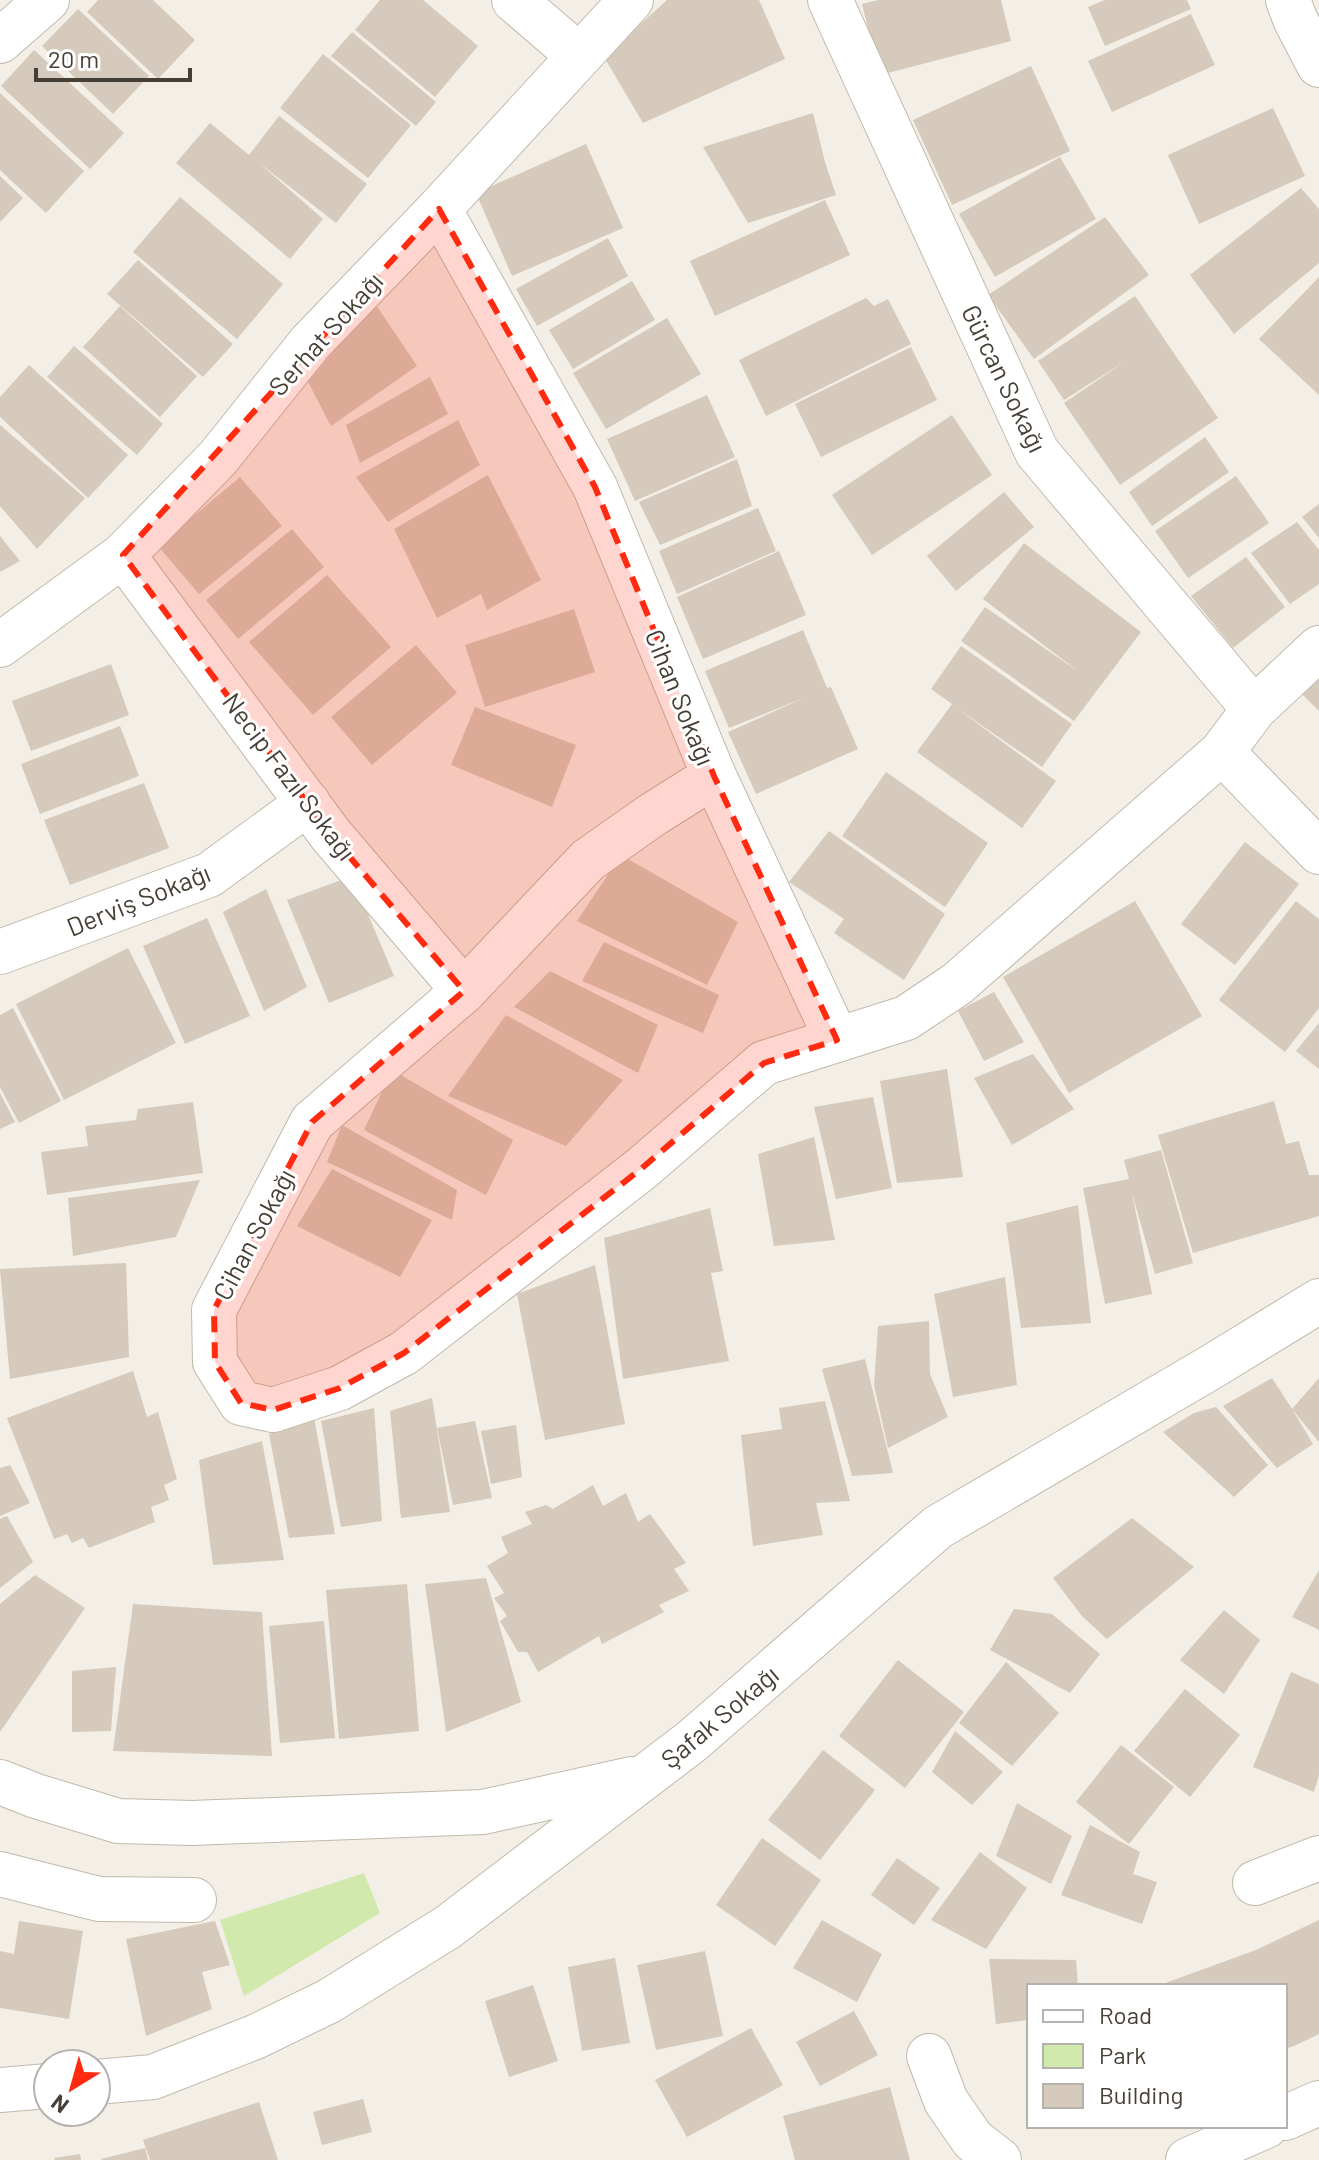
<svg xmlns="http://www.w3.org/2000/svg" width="1319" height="2160" viewBox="0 0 1319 2160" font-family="Barlow,sans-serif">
<rect width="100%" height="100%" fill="#f3efe6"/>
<!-- green -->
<path fill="#d1e9ad" d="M364 1873 380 1913 244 1996 220 1920Z"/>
<!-- building -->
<g fill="#d5cabb">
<path d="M98 0H153L195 40 158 79 87 12Z"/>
<path d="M380 0H423L478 46 435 97 355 30Z"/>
<path d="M667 0H759L785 59 643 123 604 57Z"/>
<path d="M878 0H1001L1011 41 880 75 862 4Z"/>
<path d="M1105 0H1187L1191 9 1105 46 1088 7Z"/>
<path d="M78 9 149 76 113 114 42 46Z"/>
<path d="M1191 14 1215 65 1112 112 1088 61Z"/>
<path d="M352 32 436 102 416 126 331 56Z"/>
<path d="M34 50 124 133 90 169 1 86Z"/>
<path d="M323 54 411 125 368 178 280 108Z"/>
<path d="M1031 66 1070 151 952 205 913 120Z"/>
<path d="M0 93 84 171 46 213 0 170Z"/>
<path d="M1273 108 1305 176 1199 224 1168 155Z"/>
<path d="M813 113 825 162 836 195 748 223 703 147Z"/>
<path d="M279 116 367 184 336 223 258 162 323 219 290 259 176 163 210 123 249 155Z"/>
<path d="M586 144 623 228 512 276 476 193Z"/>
<path d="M1060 157 1096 219 995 277 959 214Z"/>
<path d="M0 176 23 198 0 222Z"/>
<path d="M1301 188 1319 209V263L1234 334 1190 275Z"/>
<path d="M180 197 283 284 237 339 133 252Z"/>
<path d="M825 200 850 255 715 316 690 261Z"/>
<path d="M1105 217 1149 275 1034 359 988 295Z"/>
<path d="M608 238 628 276 537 326 516 289Z"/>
<path d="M138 260 233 344 203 377 107 294Z"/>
<path d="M1319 277V395L1259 339Z"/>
<path d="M632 281 655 320 573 369 549 330Z"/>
<path d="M1135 296 1218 418 1120 485 1064 403 1127 360 1064 400 1038 361Z"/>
<path d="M866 298 874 306 888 299 911 344 766 416 739 360Z"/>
<path d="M374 302 417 366 331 426 308 382Z"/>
<path d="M120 306 197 376 160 417 83 347Z"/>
<path d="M667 318 701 374 606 429 573 373Z"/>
<path d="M74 346 163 424 137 455 47 377Z"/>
<path d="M911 347 937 400 821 457 795 404Z"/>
<path d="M29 365 128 455 88 498 0 417V397Z"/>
<path d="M430 377 448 414 360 463 346 425Z"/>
<path d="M707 395 735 457 635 501 607 439Z"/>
<path d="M952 415 992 475 872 555 832 495Z"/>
<path d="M458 420 480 465 388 522 356 477Z"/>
<path d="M0 425 85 498 37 549 0 506Z"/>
<path d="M1205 437 1229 472 1152 526 1129 492Z"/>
<path d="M737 459 752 506 660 545 639 502Z"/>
<path d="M488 475 541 580 487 610 481 594 437 618 394 529Z"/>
<path d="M1236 476 1269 523 1188 578 1155 531Z"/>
<path d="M240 477 282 526 199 594 158 546Z"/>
<path d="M1004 492 1034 527 956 591 927 556Z"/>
<path d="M1319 504V538L1302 517Z"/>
<path d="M758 508 776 551 677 594 659 551Z"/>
<path d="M1297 522 1319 550V584L1290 604 1251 553Z"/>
<path d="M292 529 324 567 238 639 206 600Z"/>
<path d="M0 536 20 561 0 572Z"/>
<path d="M1024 543 1141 632 1074 721 961 641 985 607 1079 672 983 599Z"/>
<path d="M779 551 806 615 703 659 677 597Z"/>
<path d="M1246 557 1285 607 1233 648 1191 596Z"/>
<path d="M327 575 391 647 313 715 249 642Z"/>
<path d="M574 609 595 672 485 707 465 645Z"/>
<path d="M803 630 827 688 831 687 858 749 756 794 728 732 804 698 729 728 705 671Z"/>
<path d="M416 645 457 693 372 765 331 717Z"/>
<path d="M961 646 1072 724 1042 767 955 707 1056 781 1022 828 917 752 952 704 931 689Z"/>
<path d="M111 664 129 715 31 751 12 701Z"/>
<path d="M1319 671V711L1299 691Z"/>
<path d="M475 707 576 745 552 807 451 765Z"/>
<path d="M120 726 139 776 40 814 21 764Z"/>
<path d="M886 772 988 843 945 907 842 836Z"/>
<path d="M144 783 169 848 70 885 44 820Z"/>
<path d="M829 831 945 914 904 980 834 933 844 919 789 882Z"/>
<path d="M1245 842 1299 884 1235 965 1181 924Z"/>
<path d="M621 855 738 922 707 985 577 921Z"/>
<path d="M352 876 394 976 329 1003 287 900Z"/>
<path d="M266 889 307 987 264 1011 223 912Z"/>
<path d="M1135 901 1202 1016 1069 1093 1003 977Z"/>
<path d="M1296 901 1319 919V1008L1285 1052 1219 1000Z"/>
<path d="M207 918 250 1016 185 1044 143 946Z"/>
<path d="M604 942 719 995 703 1033 582 981Z"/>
<path d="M128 948 176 1043 64 1100 16 1004Z"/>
<path d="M550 971 658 1025 638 1073 514 1007Z"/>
<path d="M994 992 1024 1042 984 1061 958 1011Z"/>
<path d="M13 1008 61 1101 19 1123 0 1087V1015Z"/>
<path d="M506 1015 623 1080 566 1146 448 1096Z"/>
<path d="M1319 1023V1069L1296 1051Z"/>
<path d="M1033 1054 1074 1109 1012 1145 974 1078Z"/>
<path d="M947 1069 963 1177 897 1183 880 1081Z"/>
<path d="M392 1070 513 1140 486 1195 364 1130Z"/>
<path d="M0 1093 15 1122 0 1129Z"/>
<path d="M873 1097 892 1188 836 1199 814 1107Z"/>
<path d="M1274 1101 1286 1144 1299 1141 1309 1175H1319V1216L1193 1253 1158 1135Z"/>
<path d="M193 1102 203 1173 47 1195 41 1152 88 1146 85 1126 136 1120 138 1109Z"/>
<path d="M342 1125 457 1190 452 1220 327 1162Z"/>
<path d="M814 1137 835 1240 774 1246 758 1154Z"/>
<path d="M1161 1150 1193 1263 1155 1274 1132 1193 1152 1294 1105 1304 1083 1188 1129 1179 1124 1160Z"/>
<path d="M332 1169 432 1220 400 1277 297 1226Z"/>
<path d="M200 1180 176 1237 73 1256 68 1198Z"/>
<path d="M1078 1205 1091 1323 1021 1328 1006 1223Z"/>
<path d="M710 1208 723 1271 711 1273 729 1361 623 1379 604 1238Z"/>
<path d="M126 1263 129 1357 10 1379 0 1269Z"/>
<path d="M595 1265 625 1424 545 1440 517 1294Z"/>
<path d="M1005 1277 1017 1385 953 1397 934 1294Z"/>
<path d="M929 1321 930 1374 948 1417 888 1448 874 1385 878 1326Z"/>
<path d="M865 1359 893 1473 852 1476 822 1369Z"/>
<path d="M133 1371 147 1417 158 1412 177 1479 164 1485 169 1500 151 1507 155 1522 89 1548 83 1538 72 1543 67 1534 54 1539 7 1418Z"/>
<path d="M1272 1378 1292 1409 1319 1378V1442L1292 1409 1313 1444 1277 1468 1223 1406Z"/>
<path d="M432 1398 450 1512 401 1518 390 1411Z"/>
<path d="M825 1401 850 1501 816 1503 823 1535 753 1546 741 1435 782 1429 779 1408Z"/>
<path d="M1216 1407 1268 1465 1234 1497 1163 1432 1194 1413Z"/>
<path d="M374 1408 382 1521 341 1527 321 1421Z"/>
<path d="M314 1417 335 1534 289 1538 269 1434Z"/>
<path d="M475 1421 492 1498 453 1505 437 1428Z"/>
<path d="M516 1425 522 1477 491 1484 481 1431Z"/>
<path d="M262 1441 284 1560 213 1565 199 1460Z"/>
<path d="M10 1465 30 1503 0 1516V1468Z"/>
<path d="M593 1485 603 1506 626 1493 638 1522 650 1514 686 1563 674 1569 689 1591 659 1605 664 1612 602 1644 599 1636 538 1672 527 1652H518L500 1621 507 1616 494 1598 504 1593 487 1566 508 1553 501 1537 532 1524 525 1512 546 1505 553 1509Z"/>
<path d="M7 1516 33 1562 0 1588V1519Z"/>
<path d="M1132 1518 1194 1567 1107 1639 1082 1616 1053 1578Z"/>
<path d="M1319 1570V1630L1292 1617Z"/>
<path d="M35 1575 85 1608 0 1732V1604Z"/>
<path d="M486 1578 521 1702 446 1732 425 1584Z"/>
<path d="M407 1584 419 1731 339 1739 326 1590Z"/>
<path d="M133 1604 262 1612 272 1756 113 1751Z"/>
<path d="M1014 1609 1052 1614 1100 1654 1070 1693 990 1650Z"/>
<path d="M1224 1610 1260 1640 1224 1694 1180 1660Z"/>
<path d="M324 1621 335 1738 280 1743 269 1626Z"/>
<path d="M898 1660 964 1712 905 1788 839 1736Z"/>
<path d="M1006 1662 1059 1713 1012 1766 959 1723Z"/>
<path d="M116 1667 111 1731 72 1732V1671Z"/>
<path d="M1291 1672 1319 1684V1775L1314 1792 1253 1767Z"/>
<path d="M1185 1689 1240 1735 1190 1797 1134 1751Z"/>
<path d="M955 1731 1003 1772 972 1805 932 1772Z"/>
<path d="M1121 1745 1174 1787 1129 1844 1076 1802Z"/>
<path d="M823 1750 875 1790 820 1860 768 1820Z"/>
<path d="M1017 1803 1072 1836 1051 1884 996 1856Z"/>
<path d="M1090 1825 1140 1852 1133 1874 1157 1882 1142 1924 1061 1895Z"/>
<path d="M762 1838 821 1880 775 1946 716 1905Z"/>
<path d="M980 1852 1027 1888 986 1949 931 1920Z"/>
<path d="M897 1858 940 1888 914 1925 871 1895Z"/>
<path d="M822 1920 882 1954 857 2002 793 1968Z"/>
<path d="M1319 1920V2034L1294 2046 1285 2049V1986H1157L1256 1950Z"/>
<path d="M19 1921 83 1931 69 2019 0 2008V1951L14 1954Z"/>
<path d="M215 1921 230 1965 202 1972 212 2009 146 2036 126 1939Z"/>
<path d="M705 1951 723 2036 656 2050 637 1965Z"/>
<path d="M615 1958 630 2043 582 2051 568 1967Z"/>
<path d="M989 1959 1076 1960 1078 1986H1029V2020L996 2024Z"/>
<path d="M533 1985 558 2061 509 2077 485 2001Z"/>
<path d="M854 2011 878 2055 820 2086 796 2042Z"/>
<path d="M751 2028 783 2085 687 2137 655 2080Z"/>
<path d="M890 2087 910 2160H795L783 2116Z"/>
<path d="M363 2099 372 2132 322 2145 313 2112Z"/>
<path d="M259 2102 278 2160H150L143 2140Z"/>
<path d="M145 2148 148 2160H102L101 2159Z"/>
<path d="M80 2154 81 2160H55L54 2158Z"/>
</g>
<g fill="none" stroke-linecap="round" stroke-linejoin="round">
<!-- minor casing -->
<g stroke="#c2b9ab" stroke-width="46">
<g id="minor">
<path d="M514 0 579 56"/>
<path d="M830 0 1037 452 1254 709"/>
<path d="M1288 0 1295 19 1319 65"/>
<path d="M0 41 47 0"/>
<path d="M439 209 595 487 714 776 652 815 588 860 464 991 312 1122 214 1310 215 1362 241 1403 273 1410 340 1388 404 1353 641 1169 764 1063 906 1018 957 984 1222 752 1254 709 1319 648"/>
<path d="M123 555 331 835 464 991"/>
<path d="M0 645 123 555 218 458 310 343 439 209 631 0"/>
<path d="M1222 752 1319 852"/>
<path d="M714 776 837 1040"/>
<path d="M0 952 209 875 308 803"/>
<path d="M0 1782 36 1796 118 1821 192 1823 483 1812 632 1779"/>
<path d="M0 1874 99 1899 194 1900"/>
<path d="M1255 1883 1319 1858"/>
<path d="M929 2056 946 2101 973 2140 999 2160"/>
<path d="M96 2082 153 2077 255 2037 329 2001 448 1927 692 1741 938 1527 1213 1366 1319 1301"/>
<path d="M0 2090 48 2086"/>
<path d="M1285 2118 1319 2103"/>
<path d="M1188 2160 1266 2126"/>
</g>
</g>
<!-- minor -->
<use href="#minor" stroke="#fff" stroke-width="44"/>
</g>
<!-- marked area -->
<path fill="#ff2b11" fill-opacity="0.2" stroke="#ff2b11" stroke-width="6" stroke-dasharray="16 10" stroke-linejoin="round" d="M439 209 595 487 714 776 837 1040 764 1063 641 1169 404 1353 340 1388 273 1410 241 1403 215 1362 214 1310 312 1122 464 991 331 835 123 555Z"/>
<g text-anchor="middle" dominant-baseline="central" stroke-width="6" stroke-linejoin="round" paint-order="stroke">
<!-- street labels -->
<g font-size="26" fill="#463f35" stroke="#fff">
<text transform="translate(325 333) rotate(-48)">Serhat Sokağı</text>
<text transform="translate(1005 378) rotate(64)">Gürcan Sokağı</text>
<text transform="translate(681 697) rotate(68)">Cihan Sokağı</text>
<text transform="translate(290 776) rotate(53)">Necip Fazıl Sokağı</text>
<text transform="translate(138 899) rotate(-22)">Derviş Sokağı</text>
<text transform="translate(253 1234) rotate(-62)">Cihan Sokağı</text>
<text transform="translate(719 1716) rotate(-40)">Şafak Sokağı</text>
</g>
</g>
<!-- legend -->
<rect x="1027" y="1984" width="260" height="144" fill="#ffffff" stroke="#b5b2ae" stroke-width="2"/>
<rect x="1043" y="2010" width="40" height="12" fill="#ffffff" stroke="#b5b2ae" stroke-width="2"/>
<text x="1099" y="2024" font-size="24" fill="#463f35">Road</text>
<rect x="1043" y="2044" width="40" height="24" fill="#d1e9ad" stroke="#b5b2ae" stroke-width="2"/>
<text x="1099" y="2064" font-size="24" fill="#463f35">Park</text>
<rect x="1043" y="2084" width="40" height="24" fill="#d5cabb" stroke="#b5b2ae" stroke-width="2"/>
<text x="1099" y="2104" font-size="24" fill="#463f35">Building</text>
<!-- north arrow -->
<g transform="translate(72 2088) rotate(217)"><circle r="38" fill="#ffffff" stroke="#b5b2ae" stroke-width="2"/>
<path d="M0-6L14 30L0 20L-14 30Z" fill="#ff2b11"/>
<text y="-12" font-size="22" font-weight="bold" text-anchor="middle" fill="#463f35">N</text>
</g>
<!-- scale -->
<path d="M36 68v12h154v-12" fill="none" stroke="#463f35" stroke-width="4"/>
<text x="48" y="68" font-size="24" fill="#463f35" stroke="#ffffff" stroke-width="6" paint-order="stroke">20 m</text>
</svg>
